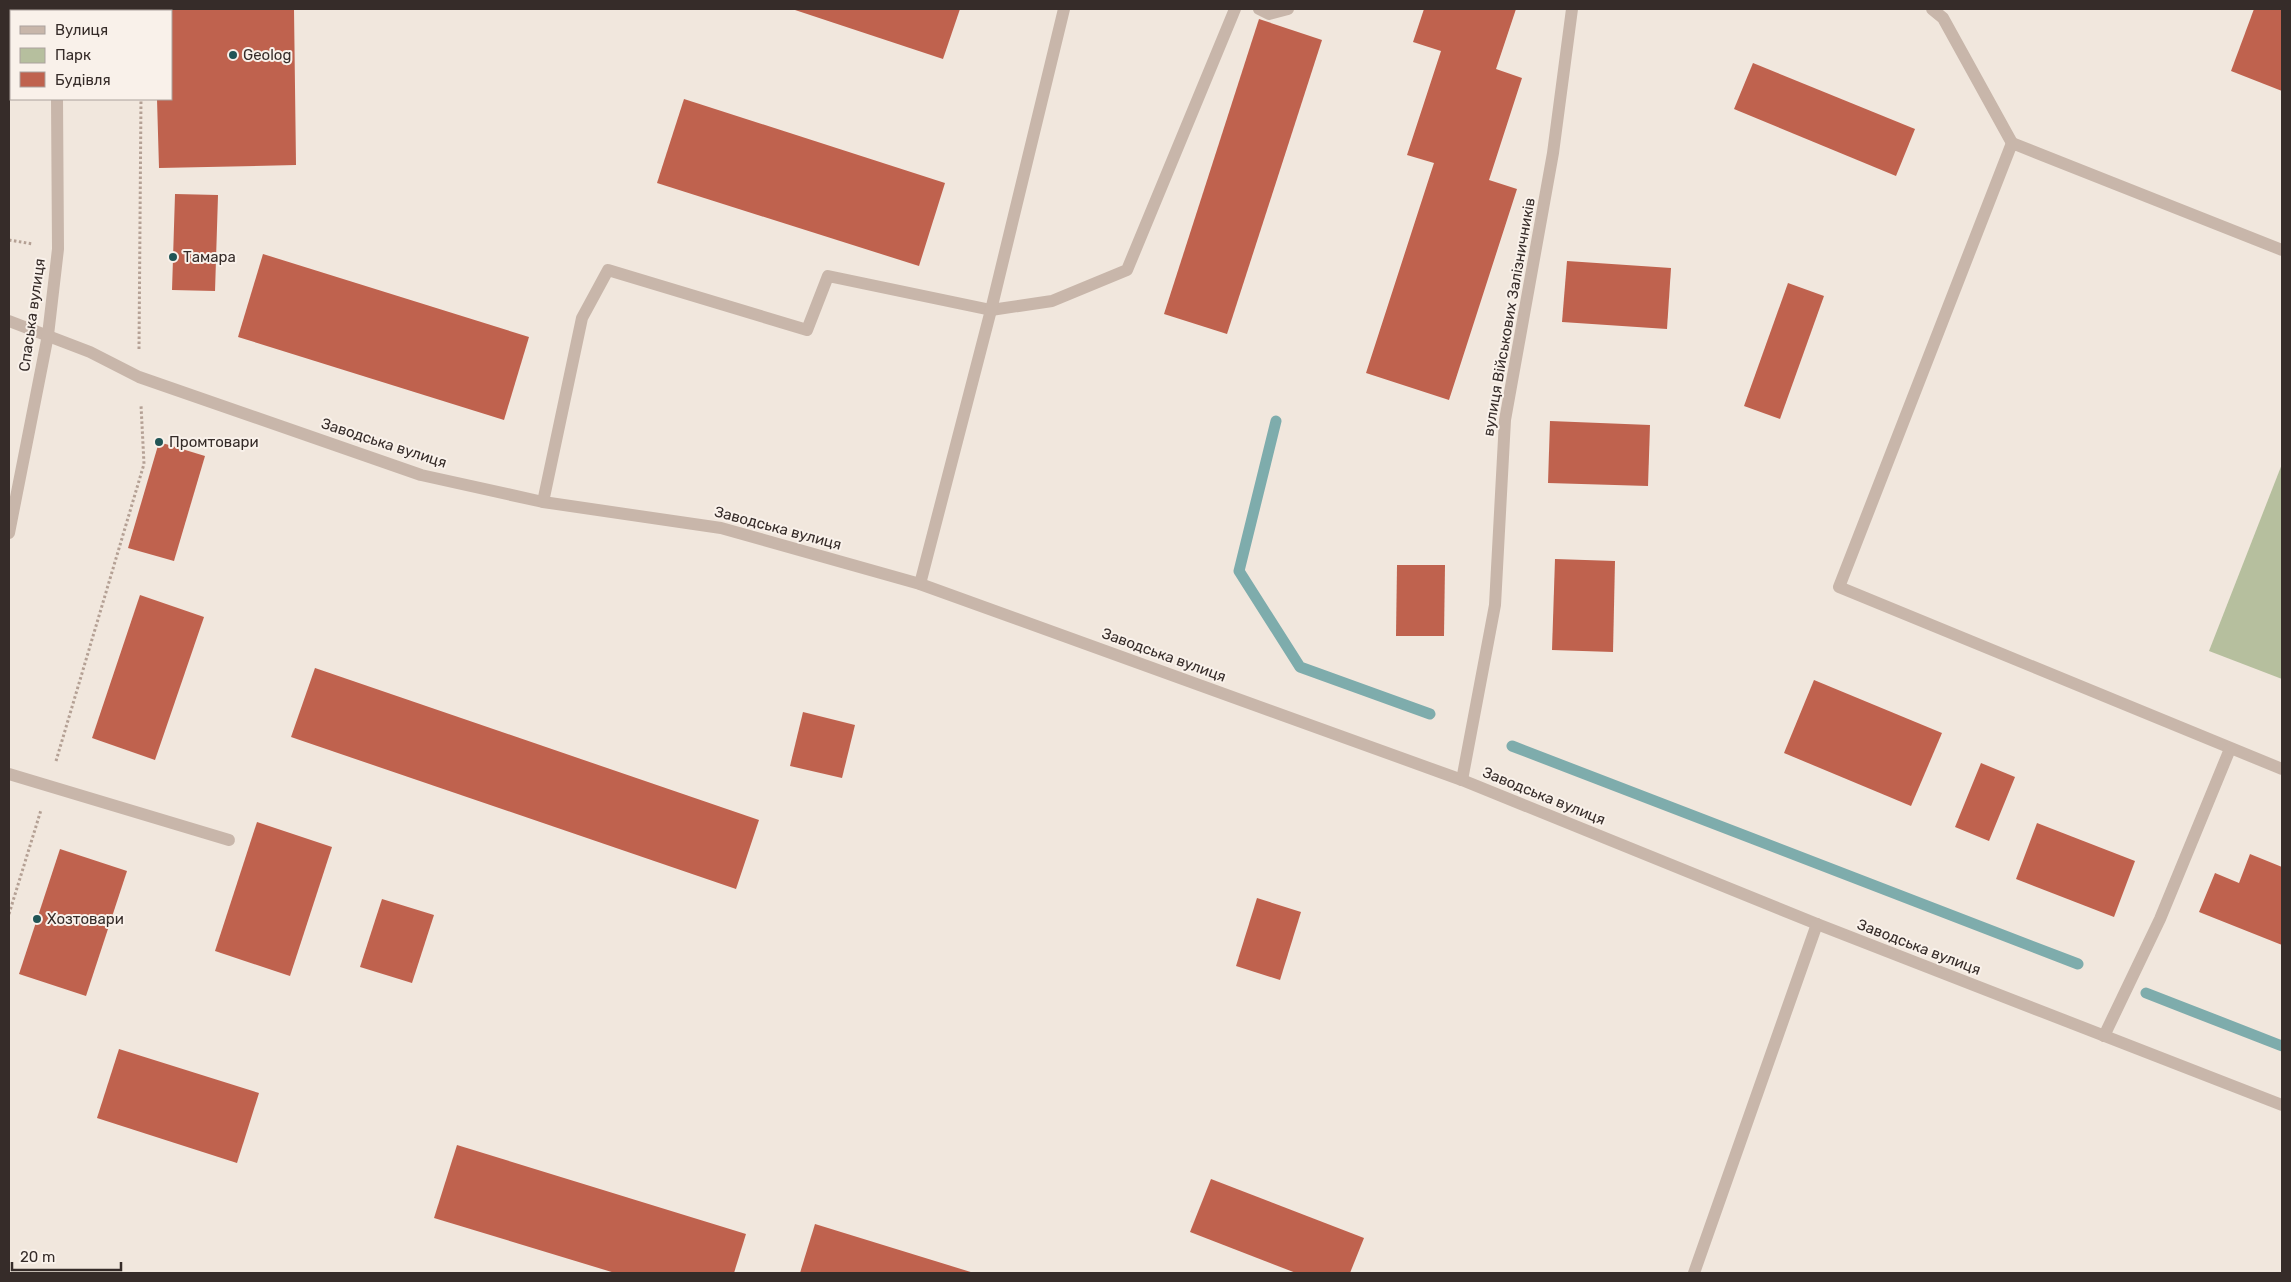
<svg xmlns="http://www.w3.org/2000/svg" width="2291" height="1282" viewBox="0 0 2291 1282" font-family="Rubik,sans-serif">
<rect width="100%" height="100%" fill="#f1e7dd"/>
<!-- green -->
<path fill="#b6bf9e" d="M2282 464V679L2209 651Z"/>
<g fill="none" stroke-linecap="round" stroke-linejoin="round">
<!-- stream -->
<g stroke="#7eacac" stroke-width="11">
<path d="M1276 421 1239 571 1300 667 1430 714"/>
<path d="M1512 746 2078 964"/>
<path d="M2146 993 2282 1046"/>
</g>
</g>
<!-- building -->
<g fill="#bf624e">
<path d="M156 9H294L296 165 159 168 157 99H171V11H156Z"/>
<path d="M792 9H960L943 59Z"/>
<path d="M1424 9H1516L1496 69 1522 78 1489 180 1517 189 1449 400 1366 373 1434 163 1407 155 1441 51 1413 42Z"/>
<path d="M2254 9H2282V91L2231 71Z"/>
<path d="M1259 19 1322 40 1227 334 1164 314Z"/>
<path d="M1753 63 1915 129 1896 176 1734 109Z"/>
<path d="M684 99 945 183 919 266 657 183Z"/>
<path d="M175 194 218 195 215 291 172 290Z"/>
<path d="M263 254 529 337 504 420 238 337Z"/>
<path d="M1567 261 1671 268 1667 329 1562 322Z"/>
<path d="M1788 283 1824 296 1780 419 1744 406Z"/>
<path d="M1550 421 1650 425 1648 486 1548 483Z"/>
<path d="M159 442 205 456 174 561 128 548Z"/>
<path d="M1555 559 1615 561 1613 652 1552 650Z"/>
<path d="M1397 565H1445L1444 636H1396Z"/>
<path d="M140 595 204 617 155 760 92 738Z"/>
<path d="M315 668 759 820 736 889 291 737Z"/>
<path d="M1814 680 1942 733 1911 806 1784 753Z"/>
<path d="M803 712 855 725 842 778 790 766Z"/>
<path d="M1981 763 2015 777 1989 841 1955 827Z"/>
<path d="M257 822 332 847 290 976 215 951Z"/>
<path d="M2037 823 2135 861 2114 917 2016 879Z"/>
<path d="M60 849 127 871 86 996 19 974Z"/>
<path d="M2250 854 2282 867V945L2199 912 2215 873 2239 883Z"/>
<path d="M1257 898 1301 912 1280 980 1236 966Z"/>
<path d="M382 899 434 915 412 983 360 967Z"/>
<path d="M119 1049 259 1093 237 1163 97 1118Z"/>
<path d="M457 1145 746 1234 734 1273H615L434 1218Z"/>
<path d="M1211 1179 1364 1238 1350 1273H1296L1190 1232Z"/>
<path d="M815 1224 974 1273H800Z"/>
</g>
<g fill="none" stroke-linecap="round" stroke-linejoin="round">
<!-- path -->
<g stroke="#b4a094" stroke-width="3" stroke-dasharray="2.5 2.5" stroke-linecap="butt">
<path d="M142 11V9"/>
<path d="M9 240 33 244"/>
<path d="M139 349 141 99"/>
<path d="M56 761 144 464 141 405"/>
<path d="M9 914 41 810"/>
</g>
<!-- minor -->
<g stroke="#c8b6aa" stroke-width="12">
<path d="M53 9V11"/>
<path d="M1259 9 1269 14 1288 9"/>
<path d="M1932 9 1943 18 2012 143"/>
<path d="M2282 250 2012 143 1839 587 2282 769"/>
<path d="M9 321 90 352 139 377 421 475 543 502 721 528 920 584 1462 780 1817 924 2282 1105"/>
<path d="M543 502 582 318 608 270 807 330 828 276 991 310 1052 301 1127 270 1235 9"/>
<path d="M9 533 48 335 58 249 57 99"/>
<path d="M920 584 991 310 1064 9"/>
<path d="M9 774 229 840"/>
<path d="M1462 780 1495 605 1505 420 1553 153 1572 9"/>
<path d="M2104 1036 2160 919 2230 749"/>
<path d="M1694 1273 1817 924"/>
</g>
</g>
<!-- markers -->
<g fill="#215556" stroke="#f9f1ea" stroke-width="2">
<circle cx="233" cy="55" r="5"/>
<circle cx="173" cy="257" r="5"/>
<circle cx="159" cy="442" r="5"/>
<circle cx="37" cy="919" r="5"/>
</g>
<g text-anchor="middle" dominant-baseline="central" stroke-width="4" stroke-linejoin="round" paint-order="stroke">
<!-- poi labels -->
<g font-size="15" fill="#362c29" stroke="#f9f1ea" text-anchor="start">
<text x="243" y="55">Geolog</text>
<text x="183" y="257">Тамара</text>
<text x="169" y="442">Промтовари</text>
<text x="47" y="919">Хозтовари</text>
</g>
<!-- street labels -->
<g font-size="15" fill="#362c29" stroke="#f9f1ea">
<text transform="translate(32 315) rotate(-82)">Спаська вулиця</text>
<text transform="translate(1509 317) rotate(-80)">вулиця Військових Залізничників</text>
<text transform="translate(384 443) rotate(18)">Заводська вулиця</text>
<text transform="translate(778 528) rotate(15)">Заводська вулиця</text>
<text transform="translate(1164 655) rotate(20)">Заводська вулиця</text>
<text transform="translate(1544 796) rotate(22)">Заводська вулиця</text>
<text transform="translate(1919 947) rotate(21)">Заводська вулиця</text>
</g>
</g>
<!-- border -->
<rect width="2291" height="1282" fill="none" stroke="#362c29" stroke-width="20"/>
<!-- legend -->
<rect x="10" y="10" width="162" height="90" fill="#f9f1ea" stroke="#aba29d"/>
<rect x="20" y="26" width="25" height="8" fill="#c8b6aa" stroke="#aba29d"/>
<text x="55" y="35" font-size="15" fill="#362c29">Вулиця</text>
<rect x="20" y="48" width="25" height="15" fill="#b6bf9e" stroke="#aba29d"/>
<text x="55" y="60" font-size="15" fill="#362c29">Парк</text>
<rect x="20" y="72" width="25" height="15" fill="#bf624e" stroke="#aba29d"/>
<text x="55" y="85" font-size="15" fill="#362c29">Будівля</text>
<!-- scale -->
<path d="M12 1262v8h109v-8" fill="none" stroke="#362c29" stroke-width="2.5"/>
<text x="20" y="1262" font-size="15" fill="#362c29" stroke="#f9f1ea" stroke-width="4" paint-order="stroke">20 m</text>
</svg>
